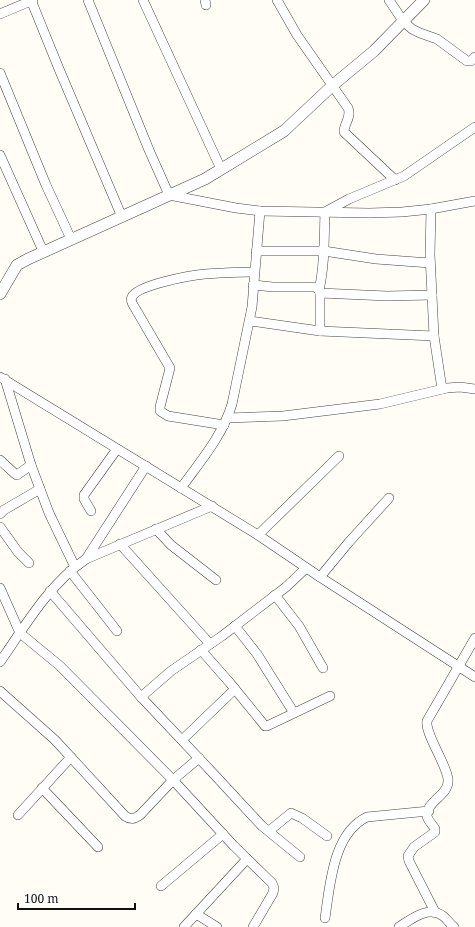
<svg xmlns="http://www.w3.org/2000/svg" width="475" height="927" viewBox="0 0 475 927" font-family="'Noto Serif',serif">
<rect width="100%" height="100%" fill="#fffdf5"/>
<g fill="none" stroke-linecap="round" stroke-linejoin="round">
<!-- minor casing -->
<g stroke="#444" stroke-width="10">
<g id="minor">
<path d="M31 0 59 69 122 217"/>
<path d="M88 0 149 150 169 195 236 208 260 211 369 213 402 212 431 209 475 201"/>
<path d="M143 0 221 169"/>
<path d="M205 0 206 5"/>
<path d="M277 0 297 35 348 108C352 117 344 123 344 132L395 180"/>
<path d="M389 0 403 21 412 29 420 33 437 39 467 61H471L475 57"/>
<path d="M0 14 33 0"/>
<path d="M0 73 46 185 71 239"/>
<path d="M0 155 43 251"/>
<path d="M431 209 430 255 434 336 442 389"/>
<path d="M256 251H324L376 259 430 263"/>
<path d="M253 285 273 287H315L319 290 320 293V331"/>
<path d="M319 290C325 265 324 237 325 212L349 199 404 176 475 127"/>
<path d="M320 293 387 296 432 295"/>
<path d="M250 321 320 331 434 336"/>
<path d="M0 377 258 535 320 577 475 677"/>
<path d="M5 379 31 465 49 513 75 567"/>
<path d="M228 418 283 416 380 404 447 388 460 387 475 389"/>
<path d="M224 425 168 416 160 411V407L170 368 135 308C133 305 130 300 132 297 137 285 192 275 205 274 221 273 238 272 254 272"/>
<path d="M0 460 14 473 17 475 31 465"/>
<path d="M181 488C200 462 223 435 232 404L252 307 260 211"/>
<path d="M91 511 84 499V495L117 449"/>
<path d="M0 514 4 510 40 489"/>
<path d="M0 527 18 552 29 563"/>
<path d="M156 529 171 545 216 580"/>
<path d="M258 535 339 456"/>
<path d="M120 544 210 644"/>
<path d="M86 559 146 466"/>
<path d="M70 571 117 631"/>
<path d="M320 577 349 542 389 498"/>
<path d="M0 588 20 633 60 666 173 780 233 845 272 883 274 888 273 893 253 927"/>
<path d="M50 591 141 697 210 770 262 826 300 857"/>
<path d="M275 595 299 626 323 668"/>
<path d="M235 626 257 654 294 713"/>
<path d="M201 650 230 683 265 726H267L330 696"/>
<path d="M0 662C25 626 49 584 86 559L212 506"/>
<path d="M0 691 55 740 125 816C131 820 134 819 140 815L173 780 199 758"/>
<path d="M141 697 171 671 222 636 286 587 306 568"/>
<path d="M182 740 235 689"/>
<path d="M42 788 98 847"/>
<path d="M18 815 71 757"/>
<path d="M269 831 291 813 302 818 327 836"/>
<path d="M161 886 223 834"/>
<path d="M435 912 409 861 408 856 414 847 435 832V829C433 825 428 821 427 816 426 801 450 795 448 779 446 763 425 734 427 721L475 638"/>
<path d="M196 914 217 927"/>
<path d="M325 918C330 885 333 833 367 817L429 811"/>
<path d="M184 927 247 859"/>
<path d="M399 927C411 919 429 905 443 916 447 919 450 924 454 927"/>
</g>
</g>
<!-- tertiary casing -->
<g stroke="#444" stroke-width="12">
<path id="tertiary" d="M0 294 17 265 28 259 205 179 284 131 333 85 374 51 424 0"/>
</g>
<!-- minor -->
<use href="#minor" stroke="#fff" stroke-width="9"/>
<!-- tertiary -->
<use href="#tertiary" stroke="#fff" stroke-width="11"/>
</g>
<!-- scale -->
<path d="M18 903v6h117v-6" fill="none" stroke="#111111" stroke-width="2"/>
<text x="24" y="903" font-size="12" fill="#111111" stroke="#ffffff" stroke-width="3" paint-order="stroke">100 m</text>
</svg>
